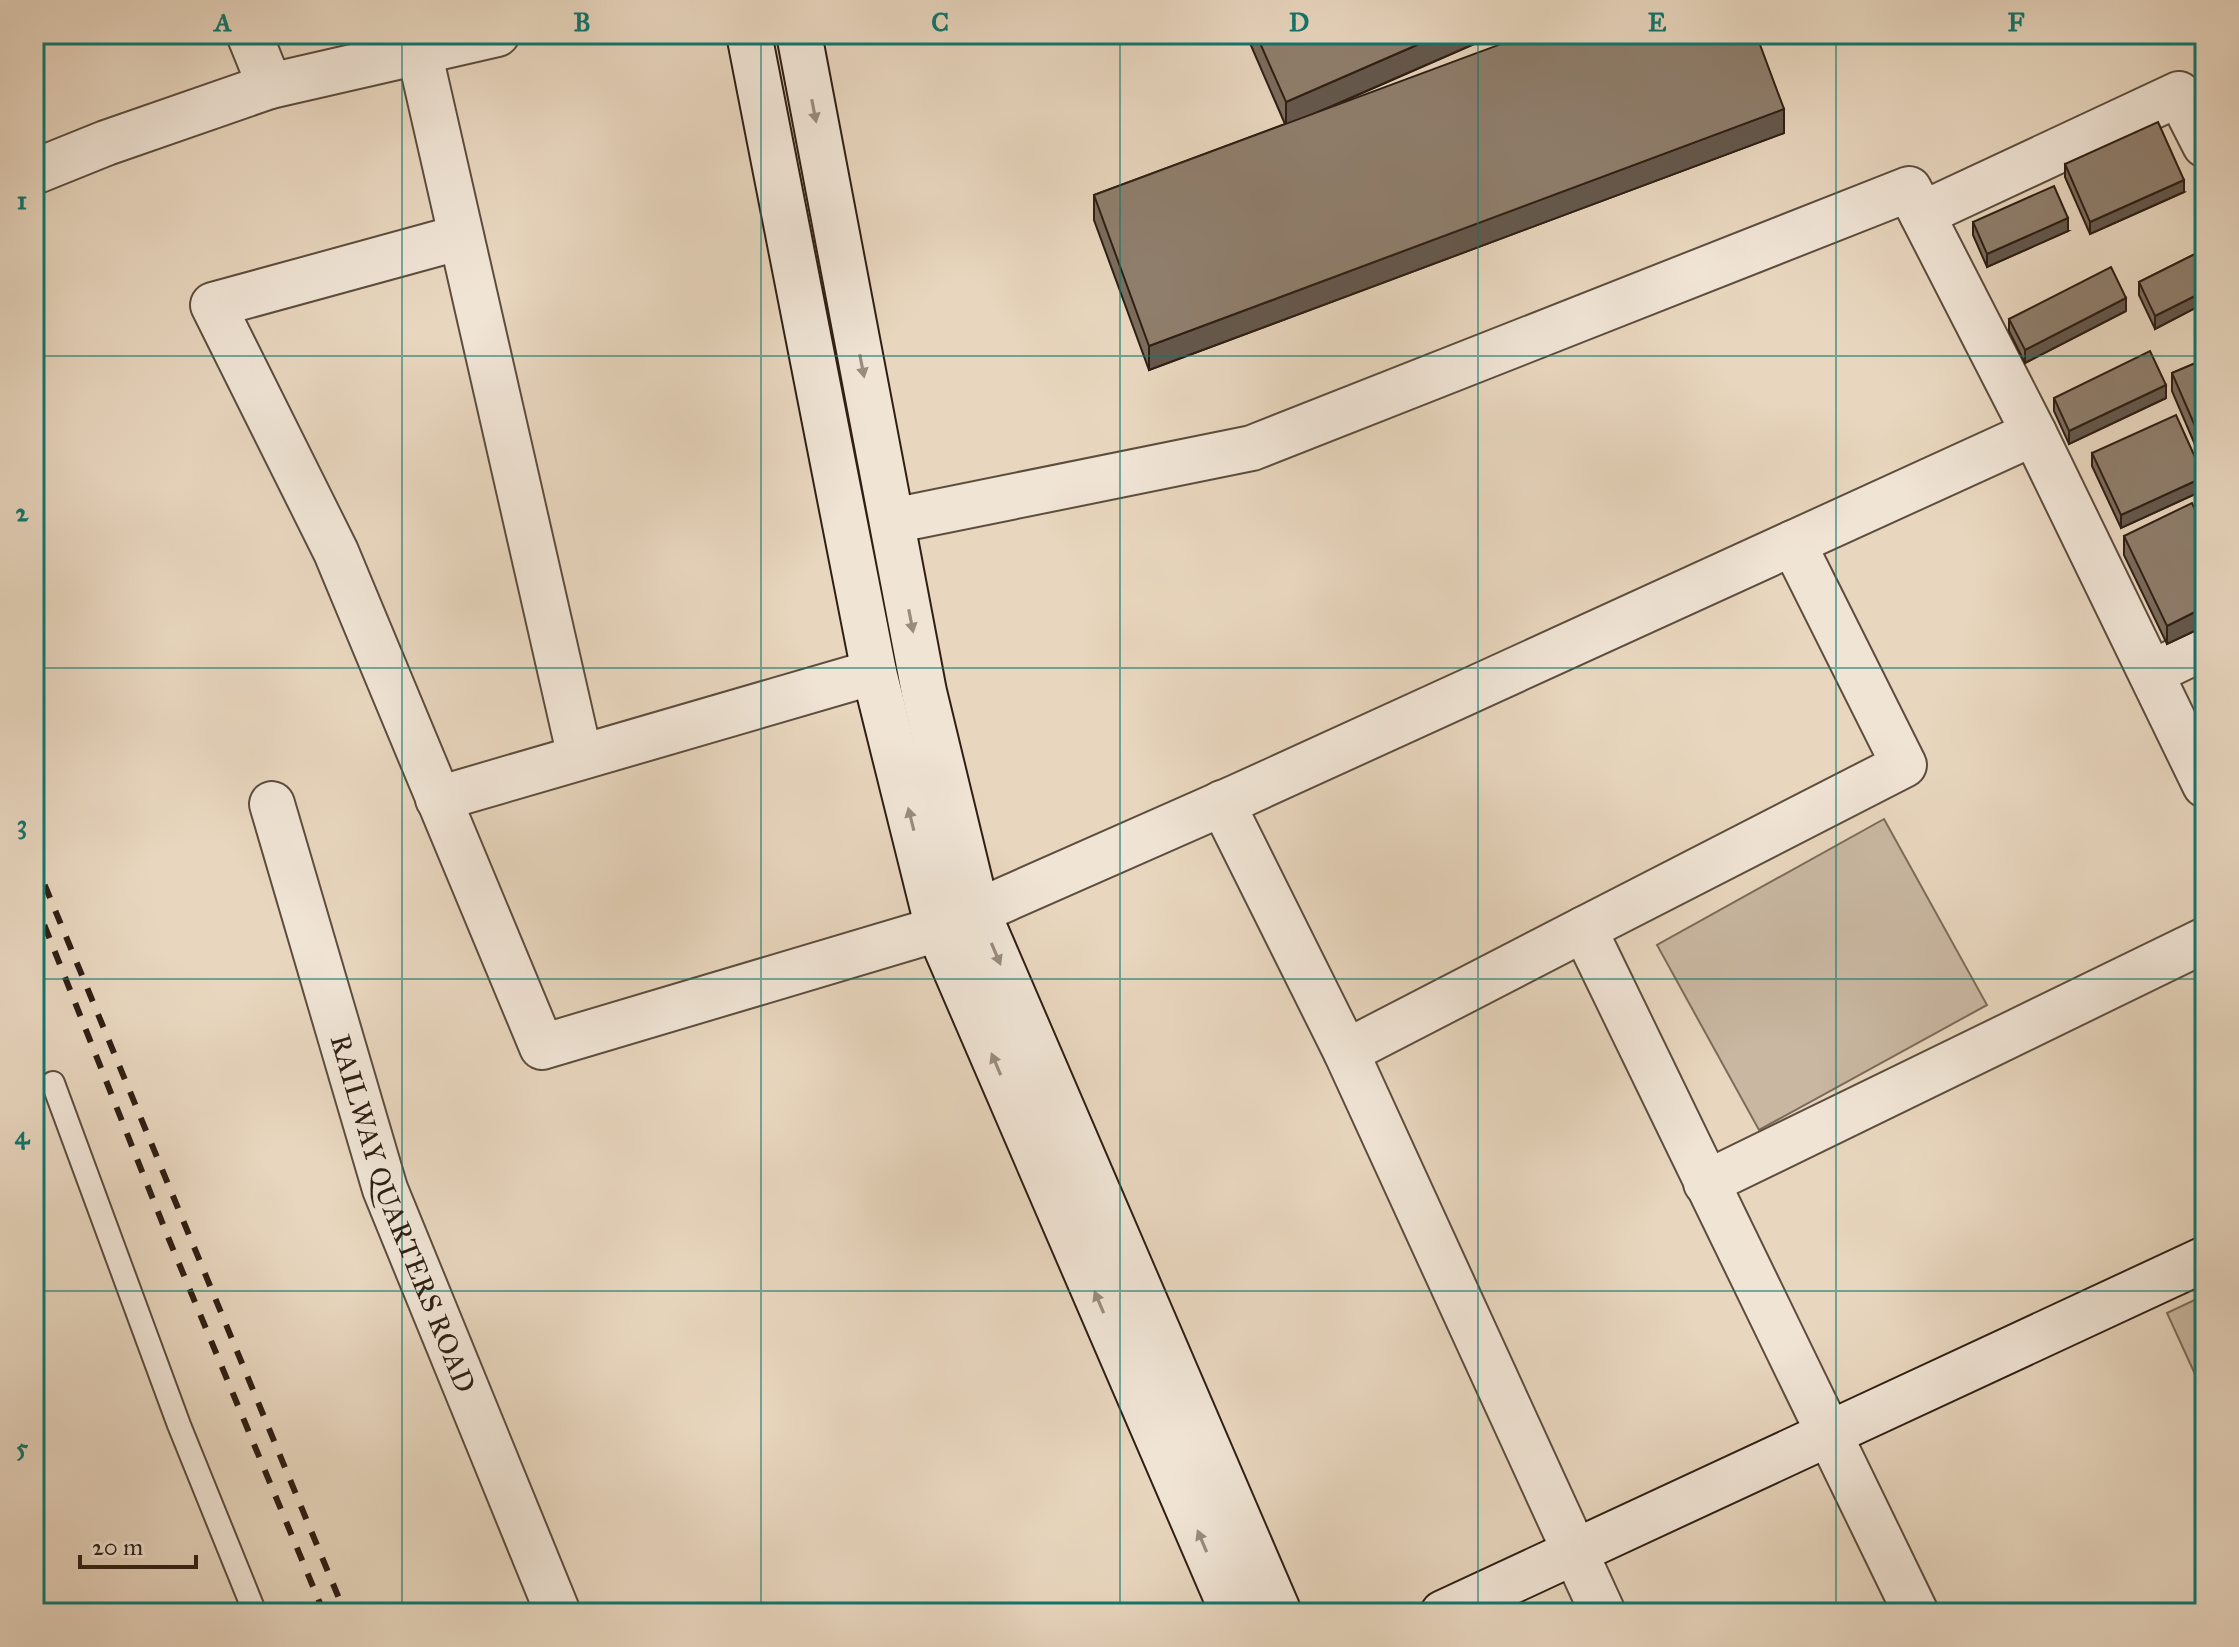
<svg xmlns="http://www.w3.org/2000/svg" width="2239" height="1647" viewBox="0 0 2239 1647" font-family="'IM FELL Great Primer',serif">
<rect width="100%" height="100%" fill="#e8d6be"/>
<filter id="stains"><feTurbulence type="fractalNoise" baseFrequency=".0025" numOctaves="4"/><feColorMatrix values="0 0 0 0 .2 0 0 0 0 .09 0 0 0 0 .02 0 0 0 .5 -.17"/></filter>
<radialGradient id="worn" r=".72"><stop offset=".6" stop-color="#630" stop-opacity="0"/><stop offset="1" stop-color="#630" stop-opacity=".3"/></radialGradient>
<!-- green -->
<g fill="#c9b7a1" stroke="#7c6b5a" stroke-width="2">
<path d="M1884 819 1987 1005 1759 1130 1657 945Z"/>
<path d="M2205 1295V1396L2167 1313Z"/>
</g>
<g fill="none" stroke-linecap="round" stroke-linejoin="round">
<!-- lane casing -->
<g stroke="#5d4d3e" stroke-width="26">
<path id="lane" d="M53 1083 179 1425 255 1613"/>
</g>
<!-- street casing -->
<g stroke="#5d4d3e" stroke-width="48">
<g id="street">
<path d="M249 34 270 86 497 34"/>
<path d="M419 51 580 757"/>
<path d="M34 172 106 143 270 86"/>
<path d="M1922 214 2179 94 2205 145"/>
<path d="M461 237 213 305 336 552 542 1047 938 929 1237 797 2034 433"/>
<path d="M892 521 1252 448 1909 189 2034 433 2205 785"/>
<path d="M1793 543 1904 765 1584 929 1916 1613"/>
<path d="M2151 673 2205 647"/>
<path d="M438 799 874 672"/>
<path d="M1222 803 1346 1052 1603 1613"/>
<path id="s1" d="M272 804 385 1189 558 1613"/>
<path d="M1346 1052 1584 929"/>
<path d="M1706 1183 2205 940"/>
</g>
</g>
<!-- secondary casing -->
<g stroke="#2f1f14" stroke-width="48">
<g id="secondary">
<path d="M749 34 874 672 938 929 1233 1613"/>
<path d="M799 34 924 692 977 911 1279 1613"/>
<path d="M1443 1613 2205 1259"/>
</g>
</g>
<!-- lane -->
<use href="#lane" stroke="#f0e4d5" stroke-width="22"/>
<!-- street -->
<use href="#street" stroke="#f0e4d5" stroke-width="44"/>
<!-- secondary -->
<use href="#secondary" stroke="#f0e4d5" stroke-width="44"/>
<!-- rail -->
<g stroke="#2f1f14" stroke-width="6" stroke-dasharray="14 14" stroke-linecap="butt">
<path d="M34 859 345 1613"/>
<path d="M34 899 168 1237 324 1613"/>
</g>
</g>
<!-- wall -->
<g fill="#7b6c5d" stroke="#2f1f14" stroke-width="2">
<path d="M1246 34H1497L1319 112 1784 133 1149 370 1094 220V195L1285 124Z"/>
<path d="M2065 164 2184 192 2090 234 2065 177Z"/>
<path d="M1973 222 2068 231 1987 267 1973 235Z"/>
<path d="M2205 249V303L2155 329 2139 295V282Z"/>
<path d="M2126 311 2025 363 2009 331V319Z"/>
<path d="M2205 359V468L2172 391V373Z"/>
<path d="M2054 398H2166L2069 444 2054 411Z"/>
<path d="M2092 453 2204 490 2121 528 2092 466Z"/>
<path d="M2205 531V626L2167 644 2124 555V536Z"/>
</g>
<!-- shaded-wall -->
<g fill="#64584c" stroke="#2f1f14" stroke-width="2">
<path d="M1442 34H1497L1286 126V102Z"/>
<path d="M1784 109V133L1149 370V346Z"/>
<path d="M2184 180V192L2090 234V222Z"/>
<path d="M2068 218V231L1987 267V254Z"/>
<path d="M2205 291V303L2155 329V316Z"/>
<path d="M2126 298V311L2025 363V350Z"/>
<path d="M2166 385V398L2069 444V431Z"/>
<path d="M2204 477V490L2121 528V515Z"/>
<path d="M2205 607V626L2167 644V626Z"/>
</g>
<!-- building -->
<g fill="#8f7e6c" stroke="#2f1f14" stroke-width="2">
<path d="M1256 34H1442L1286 102Z"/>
<path d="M1528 34H1756L1784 109 1149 346 1094 195Z"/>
<path d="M2158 122 2184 180 2090 222 2065 164Z"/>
<path d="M2054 186 2068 218 1987 254 1973 222Z"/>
<path d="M2205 249V291L2155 316 2139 282Z"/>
<path d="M2111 267 2126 298 2025 350 2009 319Z"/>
<path d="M2150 351 2166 385 2069 431 2054 398Z"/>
<path d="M2205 359V449L2172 373Z"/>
<path d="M2176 415 2204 477 2121 515 2092 453Z"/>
<path d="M2192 503 2205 531V607L2167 626 2124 536Z"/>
</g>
<!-- one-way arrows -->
<defs><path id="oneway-solid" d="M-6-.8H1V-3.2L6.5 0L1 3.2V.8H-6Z" transform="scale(2)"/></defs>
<g fill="#998b7e">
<use href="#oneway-solid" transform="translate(814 111) rotate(79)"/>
<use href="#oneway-solid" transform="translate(862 366) rotate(79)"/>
<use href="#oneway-solid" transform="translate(911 621) rotate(79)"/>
<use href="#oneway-solid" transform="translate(911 819) rotate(-104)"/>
<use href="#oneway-solid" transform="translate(996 954) rotate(67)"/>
<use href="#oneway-solid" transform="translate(996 1064) rotate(-113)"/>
<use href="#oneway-solid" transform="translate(1099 1302) rotate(-113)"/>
<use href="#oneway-solid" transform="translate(1202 1541) rotate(-113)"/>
</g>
<!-- grid -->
<path fill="none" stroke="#0f766e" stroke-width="2" stroke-opacity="0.55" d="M402 34V1613M761 34V1613M1120 34V1613M1478 34V1613M1836 34V1613M34 356H2205M34 668H2205M34 979H2205M34 1291H2205"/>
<g text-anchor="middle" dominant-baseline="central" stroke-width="6" stroke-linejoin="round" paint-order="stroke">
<!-- street labels -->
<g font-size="28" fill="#2f1f14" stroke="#f0e4d5">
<text stroke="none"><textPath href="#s1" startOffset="430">RAILWAY QUARTERS ROAD</textPath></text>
</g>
</g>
<!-- margin -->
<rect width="2239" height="1647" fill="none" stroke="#e8d6be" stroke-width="88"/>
<!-- scale -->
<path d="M80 1555v12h116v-12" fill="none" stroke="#2f1f14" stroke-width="4"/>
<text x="92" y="1555" font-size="24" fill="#2f1f14" stroke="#f0e4d5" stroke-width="6" paint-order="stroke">20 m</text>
<rect x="44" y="44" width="2151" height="1559" fill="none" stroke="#0f766e" stroke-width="3"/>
<g font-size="26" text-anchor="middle" font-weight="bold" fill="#0f766e">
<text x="223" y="31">A</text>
<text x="582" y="31">B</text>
<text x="940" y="31">C</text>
<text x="1299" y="31">D</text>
<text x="1657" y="31">E</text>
<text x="2016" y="31">F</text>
<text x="22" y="209">1</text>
<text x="22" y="521">2</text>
<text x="22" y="833">3</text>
<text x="22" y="1144">4</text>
<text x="22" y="1456">5</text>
</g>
<rect width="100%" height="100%" filter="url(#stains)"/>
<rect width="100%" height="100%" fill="url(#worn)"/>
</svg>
